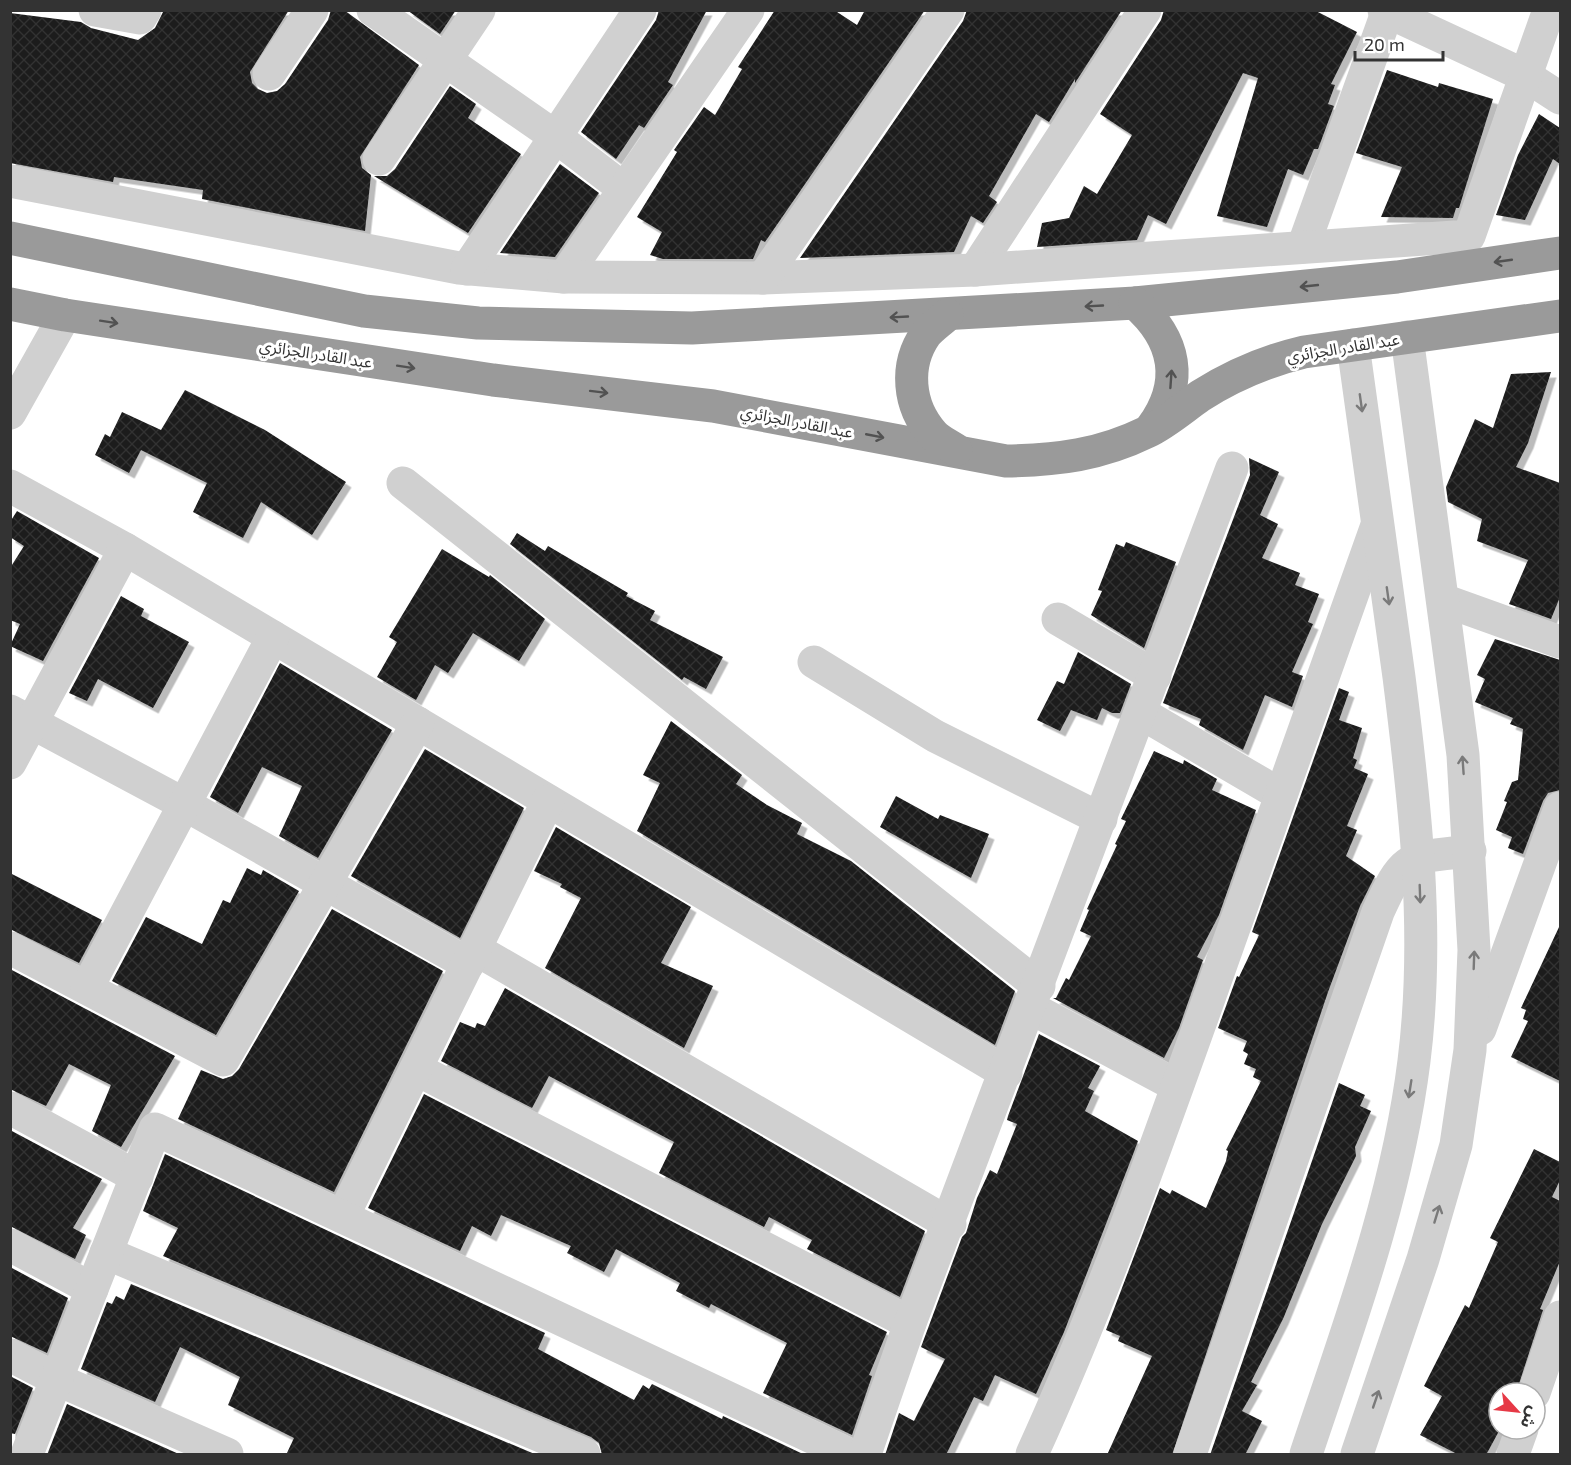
<svg xmlns="http://www.w3.org/2000/svg" width="1571" height="1465" viewBox="0 0 1571 1465" font-family="'Exo 2','Noto Sans Arabic',sans-serif">
<defs>
<pattern id="building-cross-hatch" width="8" height="8" patternUnits="userSpaceOnUse" patternTransform="scale(1.5)"><rect width="8" height="8" fill="#1a1a1a"/><path d="M0 0l8 8M0 8l8-8" fill="none" stroke="#333"/></pattern>
<filter id="shadow"><feDropShadow dx="5.5" dy="5.5" stdDeviation="0" flood-color="#0004"/></filter>
</defs>
<rect width="100%" height="100%" fill="#fff"/>
<!-- building -->
<g fill="url(#building-cross-hatch)" filter="url(#shadow)">
<path d="M164 10H289L250 72 252 83 258 89 267 93 277 91 285 84 328 20 331 10H344L419 65 360 157 362 168 371 175 365 231 202 199 203 190 114 177 113 182 10 163V13L81 22 91 28 138 40 155 28Z"/>
<path d="M407 10H456L440 34Z"/>
<path d="M659 10H707L668 82 673 85 644 128 639 125 616 159 581 132 656 20Z"/>
<path d="M775 10H834L857 25 865 10H925L765 242 761 240 753 259H663L650 255 662 232 637 217 677 152 674 150 704 107 715 115 742 69 738 67Z"/>
<path d="M967 10H1122L1075 83V79L1049 122 1036 114 989 196 997 202 983 223 971 216 954 252 800 258 963 21Z"/>
<path d="M1164 10H1314L1357 32 1331 84 1335 85 1328 104 1334 106 1318 149H1314L1303 175 1288 169 1267 227 1217 216 1258 78 1243 73 1166 224 1148 215 1137 240 1037 247 1042 223 1069 218 1084 186 1097 194 1132 135 1100 114 1161 20Z"/>
<path d="M1387 70 1438 87 1439 83 1493 99 1459 208H1456L1453 218 1381 217 1402 167 1356 153Z"/>
<path d="M450 86 476 104 468 118 521 154 468 233 374 176H387L395 169Z"/>
<path d="M1539 114 1560 128V164L1553 159 1525 220 1496 215 1518 155Z"/>
<path d="M560 164 599 193 555 257 500 253Z"/>
<path d="M1551 372 1528 443 1516 467 1560 483V597L1551 619 1509 604 1528 560 1477 541 1482 519 1448 502 1446 487 1475 419 1493 428 1511 374Z"/>
<path d="M185 390 265 430 346 482 312 535 261 502 243 538 193 512 207 483 141 450 129 473 95 455 105 434 110 437 122 412 161 430Z"/>
<path d="M1249 458 1279 472 1260 515 1278 524 1262 558 1300 573 1295 585 1319 594 1308 622 1313 624 1292 672 1303 676 1292 707 1265 695 1243 750 1199 725 1201 719 1163 703 1250 475Z"/>
<path d="M17 511 99 558 43 661 10 646 20 624 10 620V568L24 546 10 537V522Z"/>
<path d="M517 533 545 551 548 546 628 593 626 596 655 611 650 620 723 657 706 689 684 677 682 680 510 544Z"/>
<path d="M1126 542 1176 562 1144 648 1091 615 1102 591 1098 590 1116 544 1124 547Z"/>
<path d="M442 549 489 577 490 575 545 619 519 661 473 633 448 673 435 665 416 700 377 677 397 642 389 637Z"/>
<path d="M121 596 144 609 141 616 189 642 153 708 98 679 87 701 69 693Z"/>
<path d="M1495 639 1560 660V790L1548 793 1543 801 1523 854 1508 848 1512 837 1496 830 1507 802 1504 801 1512 782 1518 780 1523 729 1510 724 1513 718 1475 702 1485 679 1477 675Z"/>
<path d="M1078 652 1131 684 1120 713H1112L1102 708 1097 720 1071 710 1060 731 1037 720 1057 681 1064 684Z"/>
<path d="M280 663 392 730 318 858 279 836 302 786 262 767 238 813 210 797Z"/>
<path d="M1339 688 1349 692 1339 720 1362 728 1353 758 1357 760 1354 768 1368 774 1347 826 1357 830 1346 856 1375 876 1360 906 1328 992 1172 1455H1107L1152 1356 1118 1341 1120 1336 1106 1330 1160 1188 1170 1194 1172 1190 1206 1208 1226 1161 1228 1151 1226 1150 1261 1081 1253 1077 1256 1069 1244 1064 1248 1054 1243 1051 1247 1041 1218 1028 1237 976 1239 977 1259 935 1252 932Z"/>
<path d="M671 721 742 775 736 784 767 805 802 823 797 834 851 861 1015 991 995 1045 637 831 660 783 643 775Z"/>
<path d="M425 749 524 808 460 938 351 876Z"/>
<path d="M1154 751 1183 764 1184 760 1217 779 1212 790 1256 810 1219 915 1197 957 1203 960 1179 1028 1164 1058 1053 998H1056L1066 978 1069 980 1091 936 1080 931 1089 910 1087 909 1117 845 1115 844 1126 821 1121 819Z"/>
<path d="M896 796 938 819 940 815 989 834 971 878 880 827Z"/>
<path d="M556 827 691 907 661 963 713 986 684 1048 545 968 581 898 560 887 562 884 534 871Z"/>
<path d="M247 868 261 875 263 870 299 891 216 1035 112 981 146 917 202 944 223 900 230 903Z"/>
<path d="M10 873 102 920 79 963 10 929Z"/>
<path d="M332 909 443 971 334 1192 178 1119 201 1070 223 1079 232 1076 239 1069Z"/>
<path d="M1560 925V1081L1511 1057 1528 1021 1523 1019 1526 1010 1521 1008Z"/>
<path d="M10 969 175 1056 121 1147 92 1131 111 1085 69 1064 46 1106 10 1089Z"/>
<path d="M505 988 925 1231 900 1297 807 1249 812 1240 769 1217 764 1227 659 1173 674 1142 549 1076 532 1108 441 1061 460 1022 475 1028 477 1023 485 1026Z"/>
<path d="M1039 1034 1100 1066 1088 1088 1094 1091 1085 1111 1138 1141 1132 1157 1064 1332 1036 1394 995 1375 983 1401 974 1397 946 1455H885L899 1413 914 1421 945 1359 921 1347 962 1237 966 1233 977 1198 990 1170 997 1174 1017 1124 1007 1120 1008 1116Z"/>
<path d="M1339 1083 1365 1095 1360 1106 1371 1111 1355 1147 1356 1156 1322 1224 1283 1319 1251 1382 1257 1385 1242 1411 1262 1421 1245 1455H1210Z"/>
<path d="M424 1094 887 1332 869 1375 872 1376 852 1435 763 1393 787 1343 711 1304 709 1308 676 1291 680 1283 616 1249 604 1272 567 1253 571 1246 501 1215 491 1236 472 1226 460 1251 368 1208Z"/>
<path d="M10 1130 102 1179 73 1228 86 1235 75 1259 10 1226Z"/>
<path d="M1534 1149 1560 1162V1180L1552 1197 1560 1201V1261L1540 1309 1543 1310 1516 1393H1499V1431L1486 1455H1459L1420 1435 1442 1396 1424 1386 1465 1305 1469 1308 1498 1242 1490 1238Z"/>
<path d="M165 1154 545 1333 538 1349 634 1400 643 1385 649 1389 652 1384 722 1419 723 1416 805 1455H602L599 1443 591 1437 163 1256 178 1228 143 1211Z"/>
<path d="M10 1267 68 1298 47 1353 10 1336Z"/>
<path d="M131 1284 537 1455H286L294 1438 228 1405 240 1377 180 1347 155 1402 81 1369 107 1302 112 1304 116 1296 124 1300Z"/>
<path d="M10 1376 33 1388 15 1434 10 1433Z"/>
<path d="M67 1404 181 1455H47Z"/>
</g>
<g fill="none" stroke-linecap="round" stroke-linejoin="round">
<!-- minor -->
<g stroke="#d0d0d0" stroke-width="33">
<path d="M95 10 140 18 145 10"/>
<path d="M373 10 556 137 624 189"/>
<path d="M1384 10 1526 76 1560 98"/>
<path d="M269 74 312 10"/>
<path d="M379 159 479 10"/>
<path d="M10 181 459 268 564 277 748 10"/>
<path d="M1303 247 1388 10"/>
<path d="M467 269 640 10"/>
<path d="M975 270 1145 10"/>
<path d="M564 277 763 278 975 270 1469 236 1549 10"/>
<path d="M763 278 948 10"/>
<path d="M10 413 65 315"/>
<path d="M403 483 1039 986"/>
<path d="M10 486 125 549 1006 1073"/>
<path d="M1443 600 1560 642"/>
<path d="M1058 619 1155 676"/>
<path d="M814 662 935 736 1101 819"/>
<path d="M10 711 184 804 468 964"/>
<path d="M1141 713 1281 795"/>
<path d="M10 763 125 549"/>
<path d="M10 948 223 1060 418 723"/>
<path d="M475 949 950 1224"/>
<path d="M87 988 273 637"/>
<path d="M1031 1008 1177 1086"/>
<path d="M1480 1029 1560 808"/>
<path d="M416 1069 910 1323"/>
<path d="M10 1108 137 1177"/>
<path d="M343 1216 548 801"/>
<path d="M10 1245 92 1289"/>
<path d="M106 1253 584 1454"/>
<path d="M10 1355 56 1379 227 1454"/>
<path d="M1534 1393 1560 1317"/>
<path d="M27 1454 155 1129 848 1454"/>
<path d="M865 1454 910 1323 1232 468"/>
<path d="M1032 1454C1101 1303 1157 1144 1213 987 1267 834 1321 681 1376 528"/>
<path d="M1190 1454 1378 912C1405 853 1407 858 1470 851"/>
<path d="M1306 1454C1349 1325 1397 1197 1414 1061 1430 933 1415 804 1399 677 1384 566 1368 456 1353 345"/>
<path d="M1357 1454 1423 1259 1456 1145 1470 1050 1474 950 1463 755 1407 337"/>
<path d="M1513 1454 1522 1429"/>
</g>
<!-- highway -->
<g stroke="#9a9a9a" stroke-width="33">
<path d="M10 238 364 311 478 323 692 328 1135 303 1397 277 1560 253"/>
<path d="M1135 303C1176 339 1185 382 1152 427"/>
<path d="M10 304 65 315 493 380 713 406 1006 461C1058 460 1100 455 1147 432 1166 423 1183 408 1200 396 1233 375 1266 361 1304 352L1560 316"/>
<path d="M947 315C941 321 932 327 926 334 904 365 908 406 933 434 939 441 949 445 956 450"/>
</g>
</g>
<!-- one-way arrows -->
<defs><path id="oneway-shaft" d="M-6 0H5M1.5-3L5.5 0L1.5 3" fill="none" stroke-width="1.6" stroke-linecap="round" stroke-linejoin="round" transform="scale(1.5)"/></defs>
<g stroke="#525252">
<use href="#oneway-shaft" transform="translate(1503 261) rotate(172)"/>
<use href="#oneway-shaft" transform="translate(1309 286) rotate(174)"/>
<use href="#oneway-shaft" transform="translate(1094 306) rotate(177)"/>
<use href="#oneway-shaft" transform="translate(899 317) rotate(177)"/>
<use href="#oneway-shaft" transform="translate(109 322) rotate(9)"/>
<use href="#oneway-shaft" transform="translate(406 367) rotate(9)"/>
<use href="#oneway-shaft" transform="translate(1171 379) rotate(-86)"/>
<use href="#oneway-shaft" transform="translate(599 392) rotate(7)"/>
<use href="#oneway-shaft" transform="translate(875 436) rotate(11)"/>
</g>
<g stroke="#7a7a7a">
<use href="#oneway-shaft" transform="translate(1361 403) rotate(82)"/>
<use href="#oneway-shaft" transform="translate(1388 596) rotate(82)"/>
<use href="#oneway-shaft" transform="translate(1463 765) rotate(-94)"/>
<use href="#oneway-shaft" transform="translate(1420 894) rotate(88)"/>
<use href="#oneway-shaft" transform="translate(1474 960) rotate(-88)"/>
<use href="#oneway-shaft" transform="translate(1410 1089) rotate(99)"/>
<use href="#oneway-shaft" transform="translate(1437 1214) rotate(-73)"/>
<use href="#oneway-shaft" transform="translate(1376 1399) rotate(-71)"/>
</g>
<g text-anchor="middle" dominant-baseline="central" stroke-width="6" stroke-linejoin="round" paint-order="stroke">
<!-- street labels -->
<g font-size="16" fill="#333" stroke="#fff">
<text transform="translate(1343 347) rotate(-9)">عبد القادر الجزائري</text>
<text transform="translate(316 353) rotate(9)">عبد القادر الجزائري</text>
<text transform="translate(797 421) rotate(11)">عبد القادر الجزائري</text>
</g>
</g>
<!-- border -->
<rect width="1571" height="1465" fill="none" stroke="#333333" stroke-width="24"/>
<!-- north arrow -->
<g transform="translate(1517 1411) rotate(117)"><circle r="28" fill="#ffffff" stroke="#adadad" stroke-width="1.5"/>
<path d="M0-4.5L10 22L0 15L-10 22Z" fill="#e63946"/>
<text y="-9" font-size="16" font-weight="bold" text-anchor="middle" fill="#333333">ش</text>
</g>
<!-- scale -->
<path d="M1355 51v9h88v-9" fill="none" stroke="#333333" stroke-width="3"/>
<text x="1364" y="51" font-size="18" fill="#333333" stroke="#ffffff" stroke-width="4.5" paint-order="stroke">20 m</text>
</svg>
